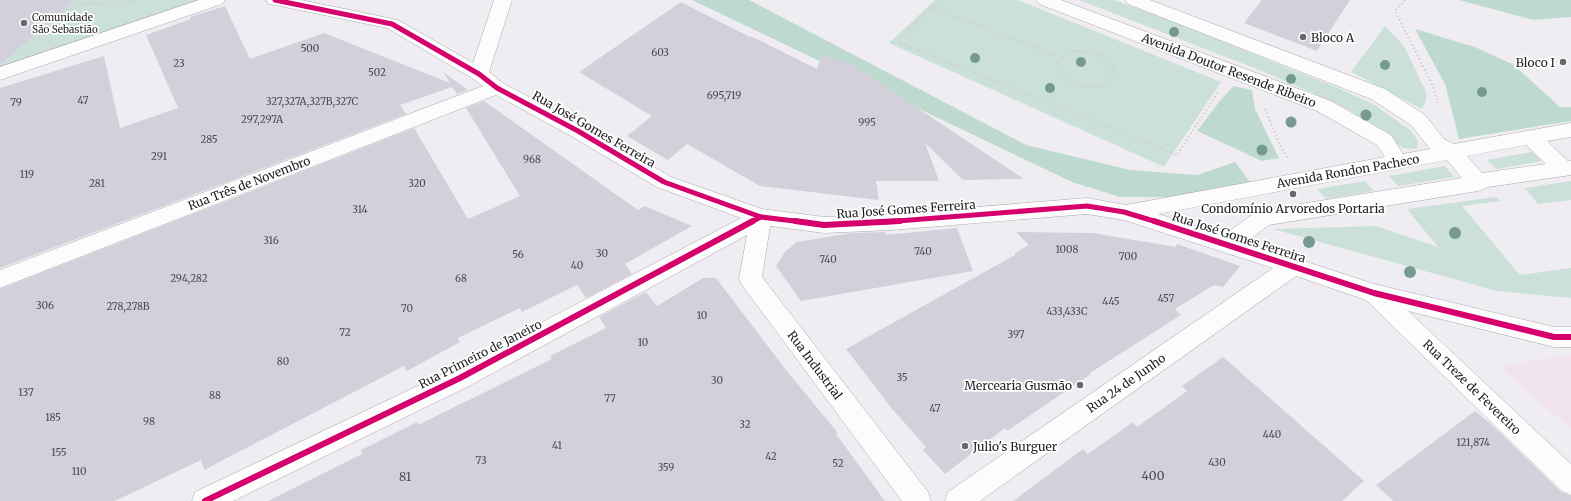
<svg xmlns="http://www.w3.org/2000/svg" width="1571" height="501" viewBox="0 0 1571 501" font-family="Merriweather,serif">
<rect width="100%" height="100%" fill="#f0edf2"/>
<!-- industrial -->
<path fill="#f1e4ef" d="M1571 354V429L1499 367Z"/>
<!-- green -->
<g fill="#cbe0d8">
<path d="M0 0H207L0 66Z"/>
<path d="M935 0H1018L1221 82 1164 167 889 43Z"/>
<path d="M1079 0H1114L1166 19 1338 88 1373 104 1410 130 1418 141 1417 149 1403 148 1351 111 1313 93 1257 69Z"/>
<path d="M1385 26 1404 46 1426 92V100L1422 109 1351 72Z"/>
<path d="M1532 152 1542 161 1497 169 1487 160Z"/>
<path d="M1445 166 1454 177 1398 186 1389 176Z"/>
<path d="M1365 181 1374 191 1326 199 1317 189Z"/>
<path d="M1571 181V200L1538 204 1525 188Z"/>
<path d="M1496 197 1501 201 1462 206 1520 275 1571 268V298L1497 291 1273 229 1376 226 1438 247 1407 209Z"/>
</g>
<!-- forest -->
<g fill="#bedacf">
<path d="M692 0H749L1026 145 1130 170 1197 175 1235 162 1250 182 1174 197H1120L1072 182Z"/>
<path d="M1459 0H1571V17L1533 20Z"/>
<path d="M1415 29 1475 47 1514 65 1560 107H1571V121L1459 139 1445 84Z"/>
<path d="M1233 86 1252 90 1255 109 1279 158 1262 161 1197 131 1219 102Z"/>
</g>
<!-- building -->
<g fill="#d3d0db">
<path d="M0 0H73L0 65Z"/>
<path d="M1262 0H1350L1317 51 1244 23Z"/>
<path d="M681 2 750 37 751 36 817 69 822 55 853 65 1024 179 963 180 925 143 939 181H876L879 200 760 186 687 144 668 160 627 136 652 116 579 72Z"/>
<path d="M225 6 250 59 324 33 450 83 443 72 468 90 457 94 452 87 400 105 406 114 0 268V88L104 56 120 128 178 108 146 35 191 19 190 17Z"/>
<path d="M484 101 638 210 645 206 692 226 625 264 632 274 586 298 577 285 522 312 520 308 458 338 460 342 407 371 404 366 204 470 201 460 115 501H0V289L414 128 468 219 520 196 466 108Z"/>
<path d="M957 228 973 271 801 301 776 266 784 253 797 242 852 233 885 232V235Z"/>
<path d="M1016 232 1092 233 1176 247 1177 244 1240 266 1223 287 1214 285 1175 309 1181 315 1090 373 1091 374 1007 431 1005 428 945 474 923 450 926 447 893 410 846 349 1015 255V253L1029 245Z"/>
<path d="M703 278H716L786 370 838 433 836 434 885 501H268L362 454 361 450 417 422 418 425 552 359 550 356 606 328 599 317 646 292 657 306Z"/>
<path d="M1223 357 1364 481 1342 501H1013L1083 449 1088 454 1133 422 1137 427 1187 391 1182 386Z"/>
<path d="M1475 411 1492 425 1561 492 1571 496V501H1393L1376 485Z"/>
</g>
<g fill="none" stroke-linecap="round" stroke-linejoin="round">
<!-- minor casing -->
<g stroke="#aaa8ab" stroke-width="1">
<g id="minor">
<path d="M199 0H225L222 4 0 80V67Z"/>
<path d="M266 0H301L398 20 473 63 494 0H512L489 72 504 84 585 126 671 177 762 209 824 217 891 214 1087 198 1126 205 1385 157 1377 145 1317 111 1039 4 1036 0H1061L1331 101 1391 135 1403 154 1430 149 1411 125 1371 99 1128 4 1125 0H1150L1385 89 1425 115 1444 139 1454 144 1571 123V137L1547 141 1568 161H1571V175L1488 187 1478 191 1269 225 1246 242 1374 284 1554 327H1571V347H1554L1408 311 1571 464V495L1562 491 1366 300 1296 276 980 501H945L948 492 1273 268 1124 220 1087 214 891 230 824 233 770 226 762 277 928 492 931 501H902L742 285 739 279 747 235 469 386 233 501H192L195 492 451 370 741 218 657 187 571 136 496 95 0 288V270L483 86 472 78 387 28 275 5 269 4ZM1526 145 1546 164 1482 173 1467 156ZM1447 160 1462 178 1264 210 1256 212 1224 235 1158 214Z"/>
</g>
</g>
<!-- path -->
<g stroke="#cececf" stroke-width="2" stroke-dasharray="1.5 2.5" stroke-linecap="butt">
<path d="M938 0 898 42 1177 155 1218 92"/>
<path d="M1405 0 1395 11 1432 84 1438 103"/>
<path d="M91 3 97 0"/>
<path d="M70 5 54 20 78 21"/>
<path d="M70 5 137 2"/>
<path d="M931 7 1060 57"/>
<path d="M43 33 53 29"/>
<path d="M1073 51C1090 51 1106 53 1113 70L1112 79C1097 96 1060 86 1057 63L1062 57Z"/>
<path d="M1100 55 1106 47"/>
<path d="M1265 109 1278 141 1288 159"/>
</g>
<!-- minor -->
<use href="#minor" fill="#fdfcfd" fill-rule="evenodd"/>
<!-- cycleway-far1 casing -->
<g stroke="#fff" stroke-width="7">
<g id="cycleway-far1">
<path d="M275 0 392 24 479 74 497 88 578 131 664 182 761 217 803 222"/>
<path d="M751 222 761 217"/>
<path d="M885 222 1087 206 1124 212 1157 222"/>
</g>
</g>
<!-- cycleway casing -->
<g stroke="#fff" stroke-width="9">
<g id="cycleway">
<path d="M795 221 824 225 900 221"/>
<path d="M1154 221 1374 293 1554 337H1571"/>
<path d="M205 501 460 378 753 221"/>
</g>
</g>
<!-- cycleway-far1 -->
<use href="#cycleway-far1" stroke="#d6006c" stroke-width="5"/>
<!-- cycleway -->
<use href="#cycleway" stroke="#d6006c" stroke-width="6"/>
</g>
<!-- trees -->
<g fill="#769a8f">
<circle cx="1174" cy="32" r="5"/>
<circle cx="975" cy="58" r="5"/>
<circle cx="1081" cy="62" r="5"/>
<circle cx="1385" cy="65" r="5"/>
<circle cx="1291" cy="79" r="5"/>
<circle cx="1050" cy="88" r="5"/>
<circle cx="1482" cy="92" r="5"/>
<circle cx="1366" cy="115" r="5.5"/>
<circle cx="1291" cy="122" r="5.5"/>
<circle cx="1262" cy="150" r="5.5"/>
<circle cx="1455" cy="233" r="6"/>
<circle cx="1309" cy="242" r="6"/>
<circle cx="1410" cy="272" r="6"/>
</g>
<!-- markers -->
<g fill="#69676b" stroke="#fff" stroke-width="1.5">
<circle cx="24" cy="23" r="4"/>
<circle cx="1303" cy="37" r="4"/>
<circle cx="1563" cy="62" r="4"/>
<circle cx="1293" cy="194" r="4"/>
<circle cx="1080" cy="385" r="4"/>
<circle cx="965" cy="446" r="4"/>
</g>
<g text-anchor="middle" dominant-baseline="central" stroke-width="3.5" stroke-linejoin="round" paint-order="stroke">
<!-- far-poi labels -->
<g font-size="10" fill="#201f22" stroke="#fff" text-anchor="start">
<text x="32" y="17">Comunidade<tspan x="32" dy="12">São Sebastião</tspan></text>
</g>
<!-- number labels -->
<g font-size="10" fill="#4d4b50">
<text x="310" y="48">500</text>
<text x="660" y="52">603</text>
<text x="179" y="63">23</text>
<text x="377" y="72">502</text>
<text x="724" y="95">695,719</text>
<text x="83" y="100">47</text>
<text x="312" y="101">327,327A,327B,327C</text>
<text x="16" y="102">79</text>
<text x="262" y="119">297,297A</text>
<text x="867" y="122">995</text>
<text x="209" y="139">285</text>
<text x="159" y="156">291</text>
<text x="532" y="159">968</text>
<text x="27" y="174">119</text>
<text x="97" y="183">281</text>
<text x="417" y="183">320</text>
<text x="360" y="209">314</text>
<text x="271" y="240">316</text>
<text x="1067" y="249">1008</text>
<text x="923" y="251">740</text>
<text x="602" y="253">30</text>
<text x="518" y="254">56</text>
<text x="1128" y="256">700</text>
<text x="828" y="259">740</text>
<text x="577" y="265">40</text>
<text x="189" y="278">294,282</text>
<text x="461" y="278">68</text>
<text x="1166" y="298">457</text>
<text x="1111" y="301">445</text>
<text x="45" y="305">306</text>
<text x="128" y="306">278,278B</text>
<text x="407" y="308">70</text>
<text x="1067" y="311">433,433C</text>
<text x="702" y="315">10</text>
<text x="345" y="332">72</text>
<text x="1016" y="334">397</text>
<text x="643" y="342">10</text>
<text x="283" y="361">80</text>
<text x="902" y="377">35</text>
<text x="717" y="380">30</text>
<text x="26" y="392">137</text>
<text x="215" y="395">88</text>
<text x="610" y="398">77</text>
<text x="935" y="408">47</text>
<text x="53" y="417">185</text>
<text x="149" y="421">98</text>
<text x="745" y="424">32</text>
<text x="1272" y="434">440</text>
<text x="1473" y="442">121,874</text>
<text x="557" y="445">41</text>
<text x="59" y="452">155</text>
<text x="771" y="456">42</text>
<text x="481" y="460">73</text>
<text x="1217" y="462">430</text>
<text x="838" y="463">52</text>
<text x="666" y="467">359</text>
<text x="79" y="471">110</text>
</g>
<!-- poi labels -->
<g font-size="12" fill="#201f22" stroke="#fff" text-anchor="start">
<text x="1311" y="37">Bloco A</text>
<text x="1555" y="62" text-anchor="end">Bloco I</text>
<text x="1293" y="208" text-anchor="middle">Condomínio Arvoredos Portaria</text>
<text x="1072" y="385" text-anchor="end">Mercearia Gusmão</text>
<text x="973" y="446">Julio's Burguer</text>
</g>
<!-- street labels -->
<g font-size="12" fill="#201f22" stroke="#fff">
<text transform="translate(1229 70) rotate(21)">Avenida Doutor Resende Ribeiro</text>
<text transform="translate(594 129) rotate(30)">Rua José Gomes Ferreira</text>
<text transform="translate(1348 171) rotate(-10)">Avenida Rondon Pacheco</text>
<text transform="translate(249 183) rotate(-21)">Rua Três de Novembro</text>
<text transform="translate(906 209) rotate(-4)">Rua José Gomes Ferreira</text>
<text transform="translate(1239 237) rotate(18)">Rua José Gomes Ferreira</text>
<text transform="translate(480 354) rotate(-27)">Rua Primeiro de Janeiro</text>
<text transform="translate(815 365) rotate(53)">Rua Industrial</text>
<text transform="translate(1126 383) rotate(-35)">Rua 24 de Junho</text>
<text transform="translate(1472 387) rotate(44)">Rua Treze de Fevereiro</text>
</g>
<!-- near-number labels -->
<g font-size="12" fill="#4d4b50">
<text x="1153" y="475">400</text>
<text x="405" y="476">81</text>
</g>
</g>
</svg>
